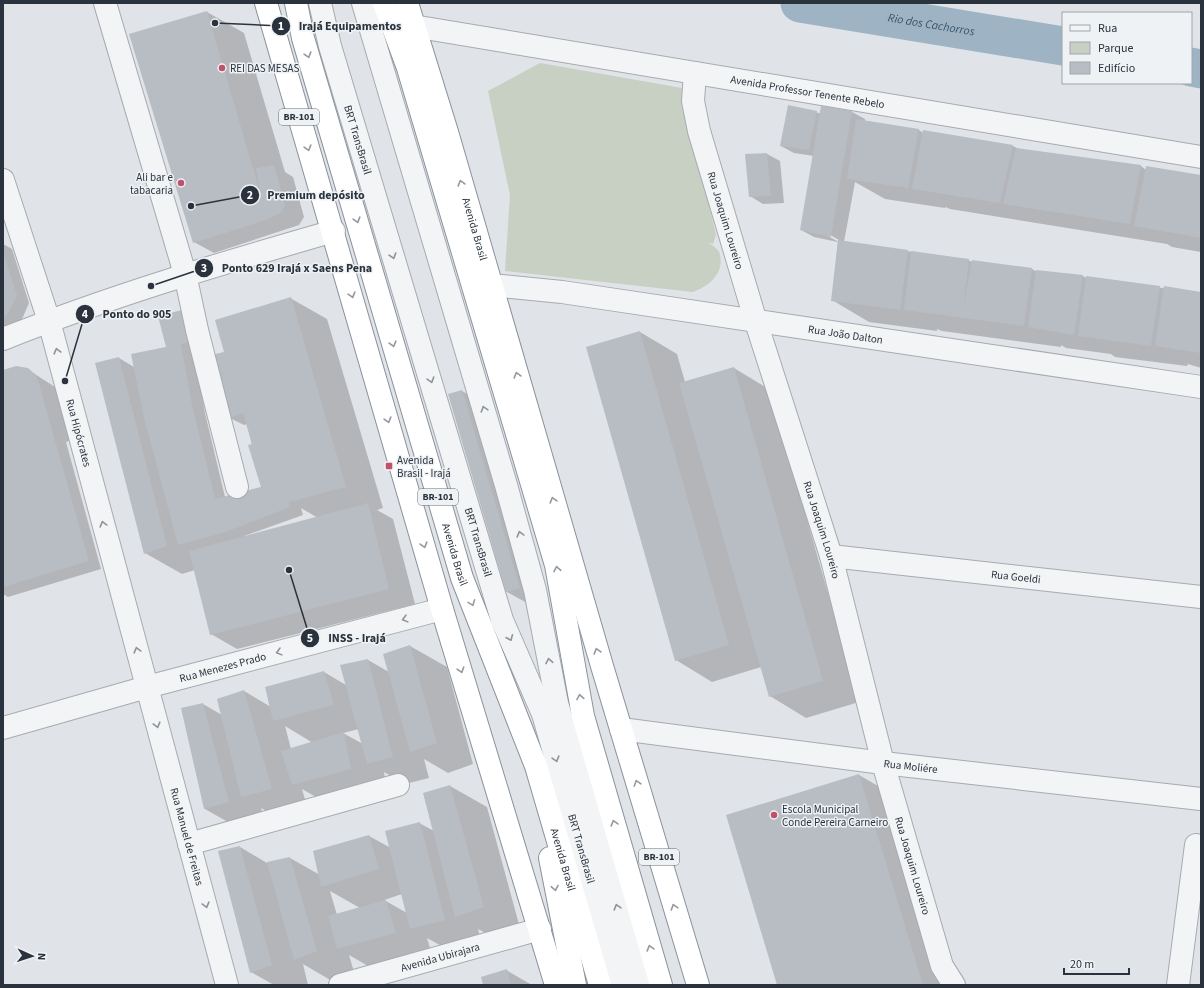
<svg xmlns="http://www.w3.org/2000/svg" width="1204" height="988" viewBox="0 0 1204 988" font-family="'Source Sans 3',sans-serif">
<rect width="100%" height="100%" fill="#e0e3e7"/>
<!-- green -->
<path fill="#c7d0c2" d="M540 63 682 88 716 235 713 244 707 242C712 245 719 249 720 255 724 274 709 286 693 292L505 271 510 195 488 91Z"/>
<!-- shadow -->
<g fill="#0003" fill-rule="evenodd">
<path d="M207 12 244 33 285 172 293 177 304 217 299 225 214 253 194 242Z"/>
<path d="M822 107 852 112 865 119V122L919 130 923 133 1013 146 1019 149 1141 166 1146 170 1201 176V252L1172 247 1167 244 950 209 945 207V208L885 199 855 182 844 242 968 260 972 262 1032 269 1037 272 1083 276 1086 278 1201 293V368L1188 364 1187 366 1115 357 1111 354 1066 348 1061 345V347L942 331 937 329V331L869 322 832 300 838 242 814 237 801 230 814 156 794 153 781 146 816 112 821 114ZM827 233 839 240V242L826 235Z"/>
<path d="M767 154 780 161 784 203 763 204 750 196Z"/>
<path d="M3 244 12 249 29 303 23 317 16 326 3 330Z"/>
<path d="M290 298 327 319 383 508 377 510 393 519 415 604 237 649 211 634 195 570 182 574 145 553 96 363 119 358 134 367 132 355 167 348 186 310 205 413 225 497 262 487 247 424 244 425 230 418 225 352ZM301 508 318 518 245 537 244 536 303 515Z"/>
<path d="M640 332 677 354 685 382 734 368 770 390 859 702 806 718 770 696 761 667 712 682 676 660Z"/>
<path d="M27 369 55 387 71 440 66 442 101 569 8 597 3 594V371Z"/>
<path d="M462 391 481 402 527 603 507 592 449 395Z"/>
<path d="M410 646 447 667 473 764 448 773 424 759 429 778 405 784 384 772 387 790 330 805 302 789 308 810 279 818 261 808 265 823 242 830 205 809 182 709 203 704 222 715 244 691 271 707 324 672 346 685 368 660 389 672ZM285 726 313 743 291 749ZM359 729 363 744 343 733Z"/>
<path d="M859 775 885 790 944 985H778Z"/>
<path d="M450 786 487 807 520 928 493 937 478 929 481 941 447 949 427 938 432 954 375 970 349 955 354 972 332 981 303 964 308 985H274L251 972 240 847 267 863 290 858 320 875 369 836 391 848 419 823 434 831ZM330 891 360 908 337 915ZM402 894 407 913 384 900Z"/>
<path d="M506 970 532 985H484Z"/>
</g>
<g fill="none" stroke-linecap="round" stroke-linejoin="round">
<!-- river -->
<g stroke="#9eb4c4" stroke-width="39">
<path id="s1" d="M800 3 1063 46"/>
<path d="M1191 67 1201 69"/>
</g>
</g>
<!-- building -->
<g fill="#b8bdc4">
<path d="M207 11 261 196 256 168 274 165 285 206 279 214 266 220 193 243 129 34Z"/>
<path d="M788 105 817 111 809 150 780 146Z"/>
<path d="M821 106 852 111 831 237 800 230Z"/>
<path d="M856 119 919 129 908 188 847 179Z"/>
<path d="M923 130 1013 145 1000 203 912 189Z"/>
<path d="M1016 148 1141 165 1130 224 1003 204Z"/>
<path d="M767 153 771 196 749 197 745 154Z"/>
<path d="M1146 166 1201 175V238L1134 226Z"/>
<path d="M838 240 908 250 900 310 831 301Z"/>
<path d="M911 251 969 259 963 310 972 260 1032 268 1024 326 904 310Z"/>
<path d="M3 252 17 295 10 310 3 319Z"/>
<path d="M1036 270 1083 275 1074 335 1028 327Z"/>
<path d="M1086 276 1160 286 1151 346 1078 336Z"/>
<path d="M1164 286 1201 292V353L1155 346Z"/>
<path d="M291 297 346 487 289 502 290 507 223 533 178 545 144 418 131 354 166 347 158 316 186 309 194 341 181 344 192 405 215 499 261 487 248 445 252 444 243 413 230 418 211 355 224 352 215 320Z"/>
<path d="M640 331 729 645 675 661 586 347Z"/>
<path d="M119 357 167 546 144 554 95 363Z"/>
<path d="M16 366 28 368 36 375 40 387 89 561 3 587V370Z"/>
<path d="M734 367 823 681 769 697 679 383Z"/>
<path d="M462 390 520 588 506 592 448 394Z"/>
<path d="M368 503 389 589 210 635 189 551Z"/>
<path d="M410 645 437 743 410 752 383 654Z"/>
<path d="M368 659 393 757 367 764 340 665Z"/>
<path d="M324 671 334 705 273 721 265 687Z"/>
<path d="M244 690 272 789 241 797 217 699Z"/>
<path d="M203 703 229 802 204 809 181 708Z"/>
<path d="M344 732 351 769 292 785 281 751Z"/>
<path d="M859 774 923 985H777L726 815Z"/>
<path d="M450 785 484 907 455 917 423 793Z"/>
<path d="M420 822 445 920 410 929 385 831Z"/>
<path d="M369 835 379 869 321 887 313 851Z"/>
<path d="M240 846 272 965 250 973 218 851Z"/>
<path d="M290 857 317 951 294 960 267 862Z"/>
<path d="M386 900 396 933 337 949 328 916Z"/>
<path d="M507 969 511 985H483L481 977Z"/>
</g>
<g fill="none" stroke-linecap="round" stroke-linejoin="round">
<!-- minor casing -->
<g stroke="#a6abb1" stroke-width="24">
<g id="minor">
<path d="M105 3 185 274 197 330 237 487"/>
<path id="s2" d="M320 3 330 46 502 620 543 714 621 985"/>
<path d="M363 3 506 485 535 590 557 703 640 985"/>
<path id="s3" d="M413 26 1201 157"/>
<path id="s4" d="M695 73 693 101 699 131 756 322 831 556 883 763 942 966 954 985"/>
<path id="s5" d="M3 180 49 321 227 985"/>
<path id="s6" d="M491 285 562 292 1201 387"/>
<path d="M3 339C111 296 222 263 334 231"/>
<path id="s7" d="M831 556 1201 597"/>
<path id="s8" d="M3 728 147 687 442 609"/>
<path id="s9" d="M621 729 883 763 1201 799"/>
<path d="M189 844 398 785"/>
<path id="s10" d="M340 985 540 929"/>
<path d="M1178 985 1196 845"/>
</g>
</g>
<!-- highway casing -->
<g stroke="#89929d" stroke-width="24">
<g id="highway">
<path d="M266 3 442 609 556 985"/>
<path id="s11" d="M296 3 303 38 462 578 536 766 600 985"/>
<path d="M384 3 408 68 556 565 583 716 661 985"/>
<path id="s12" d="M407 3 447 132 602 666 698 985"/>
<path d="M550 858 575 985"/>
</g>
</g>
<!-- minor -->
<use href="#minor" stroke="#f2f4f6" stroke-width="22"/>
<!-- highway -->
<use href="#highway" stroke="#fff" stroke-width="22"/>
</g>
<!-- one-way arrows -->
<defs><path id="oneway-chevron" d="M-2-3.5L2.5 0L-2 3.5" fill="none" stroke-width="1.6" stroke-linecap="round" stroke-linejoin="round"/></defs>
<g stroke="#94999e">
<use href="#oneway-chevron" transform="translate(308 55) rotate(74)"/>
<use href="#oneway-chevron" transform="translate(308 148) rotate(74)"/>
<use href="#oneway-chevron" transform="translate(461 183) rotate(-106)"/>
<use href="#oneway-chevron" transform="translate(357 220) rotate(74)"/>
<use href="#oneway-chevron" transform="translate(352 295) rotate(74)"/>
<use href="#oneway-chevron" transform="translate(393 344) rotate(74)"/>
<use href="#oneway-chevron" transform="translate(517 375) rotate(-106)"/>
<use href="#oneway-chevron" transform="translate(388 420) rotate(74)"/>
<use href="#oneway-chevron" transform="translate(553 500) rotate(-106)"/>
<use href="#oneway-chevron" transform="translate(424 545) rotate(74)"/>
<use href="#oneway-chevron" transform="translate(557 569) rotate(-101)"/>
<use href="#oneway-chevron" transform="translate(472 603) rotate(69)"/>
<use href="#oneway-chevron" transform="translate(597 651) rotate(-106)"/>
<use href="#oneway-chevron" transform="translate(461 670) rotate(73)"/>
<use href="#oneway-chevron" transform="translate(580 697) rotate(-100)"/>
<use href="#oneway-chevron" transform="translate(637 783) rotate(-107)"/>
<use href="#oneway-chevron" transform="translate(614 823) rotate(-106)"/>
<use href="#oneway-chevron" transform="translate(555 888) rotate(79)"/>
<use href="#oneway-chevron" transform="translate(674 907) rotate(-107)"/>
<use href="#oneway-chevron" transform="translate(650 948) rotate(-106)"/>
</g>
<g stroke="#8e949a">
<use href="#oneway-chevron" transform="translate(393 256) rotate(73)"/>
<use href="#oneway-chevron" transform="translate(57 351) rotate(-105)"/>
<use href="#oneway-chevron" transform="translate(431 380) rotate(73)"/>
<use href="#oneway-chevron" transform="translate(484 409) rotate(-107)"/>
<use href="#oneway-chevron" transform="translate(103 524) rotate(-105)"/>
<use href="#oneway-chevron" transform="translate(520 534) rotate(-105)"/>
<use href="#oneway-chevron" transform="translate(405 619) rotate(165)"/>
<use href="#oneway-chevron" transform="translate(510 638) rotate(67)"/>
<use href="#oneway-chevron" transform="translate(137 650) rotate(-105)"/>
<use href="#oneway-chevron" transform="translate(279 652) rotate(165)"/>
<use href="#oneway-chevron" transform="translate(549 661) rotate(-101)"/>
<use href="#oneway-chevron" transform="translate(157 725) rotate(75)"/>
<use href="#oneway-chevron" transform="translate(556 759) rotate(74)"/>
<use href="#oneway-chevron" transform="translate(206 905) rotate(75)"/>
<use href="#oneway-chevron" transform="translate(617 907) rotate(-106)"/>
</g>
<!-- markers -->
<g fill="#c1516b" stroke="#eff2f5" stroke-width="1.5">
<circle cx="222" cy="68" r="4"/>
<circle cx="181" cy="183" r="4"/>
<rect x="385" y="462" width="8" height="8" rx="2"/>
<circle cx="774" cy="815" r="4"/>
</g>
<g text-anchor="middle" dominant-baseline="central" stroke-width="3" stroke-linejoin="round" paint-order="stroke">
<!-- shield labels -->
<g fill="#eff2f5" stroke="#656c74" stroke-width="1">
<rect x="279" y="109" width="40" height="16" rx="3"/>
<rect x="418" y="489" width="40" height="16" rx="3"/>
<rect x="639" y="849" width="40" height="16" rx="3"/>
</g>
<g font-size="10" font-weight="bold" fill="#2a333d">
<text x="299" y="117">BR-101</text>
<text x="438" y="497">BR-101</text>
<text x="659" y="857">BR-101</text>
</g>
<!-- poi labels -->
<g font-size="11" fill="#2a333d" stroke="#eff2f5" text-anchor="start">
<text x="230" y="68">REI DAS MESAS</text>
<text x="173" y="177" text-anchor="end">Ali bar e<tspan x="173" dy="13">tabacaria</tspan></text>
<text x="397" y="460">Avenida<tspan x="397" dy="13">Brasil - Irajá</tspan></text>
<text x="782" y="809">Escola Municipal<tspan x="782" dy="13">Conde Pereira Carneiro</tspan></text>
</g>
<!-- street labels -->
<g font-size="11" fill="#2a333d" stroke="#eff2f5">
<text stroke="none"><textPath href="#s3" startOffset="400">Avenida Professor Tenente Rebelo</textPath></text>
<text stroke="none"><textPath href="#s2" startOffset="142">BRT TransBrasil</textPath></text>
<text stroke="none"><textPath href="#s4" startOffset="152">Rua Joaquim Loureiro</textPath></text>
<text stroke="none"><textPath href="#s12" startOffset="236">Avenida Brasil</textPath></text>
<text stroke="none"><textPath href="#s6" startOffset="358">Rua João Dalton</textPath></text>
<text stroke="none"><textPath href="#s5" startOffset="264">Rua Hipócrates</textPath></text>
<text stroke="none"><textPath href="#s4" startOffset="476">Rua Joaquim Loureiro</textPath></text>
<text stroke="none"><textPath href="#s2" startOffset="562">BRT TransBrasil</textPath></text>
<text stroke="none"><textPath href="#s11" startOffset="574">Avenida Brasil</textPath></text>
<text stroke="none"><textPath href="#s7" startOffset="186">Rua Goeldi</textPath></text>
<text stroke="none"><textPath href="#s8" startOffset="228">Rua Menezes Prado</textPath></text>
<text stroke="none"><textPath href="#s9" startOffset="292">Rua Moliére</textPath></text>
<text stroke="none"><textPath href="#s5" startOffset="682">Rua Manuel de Freitas</textPath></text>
<text stroke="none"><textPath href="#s2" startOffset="886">BRT TransBrasil</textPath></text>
<text stroke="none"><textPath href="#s11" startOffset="898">Avenida Brasil</textPath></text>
<text stroke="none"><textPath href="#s4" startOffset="824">Rua Joaquim Loureiro</textPath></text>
<text stroke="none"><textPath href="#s10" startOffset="104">Avenida Ubirajara</textPath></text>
</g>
<!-- water labels -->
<g font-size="12" font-style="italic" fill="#38546d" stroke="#eff2f5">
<text stroke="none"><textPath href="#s1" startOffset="133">Rio dos Cachorros</textPath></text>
</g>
</g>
<!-- callouts -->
<path fill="none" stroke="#2a333d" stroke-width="1.5" d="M215 23L281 26M191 206L250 195M151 286L204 268M65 381L85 314M289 570L310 638"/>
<g fill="#2a333d" stroke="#eff2f5" stroke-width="1.5">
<circle cx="215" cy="23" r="4"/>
<circle cx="191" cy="206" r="4"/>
<circle cx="151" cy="286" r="4"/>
<circle cx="65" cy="381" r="4"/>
<circle cx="289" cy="570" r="4"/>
<circle cx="281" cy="26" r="10"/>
<circle cx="250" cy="195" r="10"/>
<circle cx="204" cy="268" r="10"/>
<circle cx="85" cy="314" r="10"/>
<circle cx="310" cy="638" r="10"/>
</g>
<g font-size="12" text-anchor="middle" font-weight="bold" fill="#fff">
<text x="281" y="30">1</text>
<text x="250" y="199">2</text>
<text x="204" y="272">3</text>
<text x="85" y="318">4</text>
<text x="310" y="642">5</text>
</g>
<g font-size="12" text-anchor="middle" font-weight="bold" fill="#2a333d" stroke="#eff2f5" stroke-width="3" stroke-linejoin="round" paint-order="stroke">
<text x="350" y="30">Irajá Equipamentos</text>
<text x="316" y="199">Premium depósito</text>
<text x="297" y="272">Ponto 629 Irajá x Saens Pena</text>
<text x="137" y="318">Ponto do 905</text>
<text x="357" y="642">INSS - Irajá</text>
</g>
<!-- border -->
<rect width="1204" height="988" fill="none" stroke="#2a333d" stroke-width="8"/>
<!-- legend -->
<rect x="1062" y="12" width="130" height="72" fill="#eff2f5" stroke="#a0a6ab"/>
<rect x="1070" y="25" width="20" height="6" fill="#f2f4f6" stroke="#a0a6ab"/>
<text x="1098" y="32" font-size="12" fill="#2a333d">Rua</text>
<rect x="1070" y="42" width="20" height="12" fill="#c7d0c2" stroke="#a0a6ab"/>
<text x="1098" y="52" font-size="12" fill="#2a333d">Parque</text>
<rect x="1070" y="62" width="20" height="12" fill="#b8bdc4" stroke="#a0a6ab"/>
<text x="1098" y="72" font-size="12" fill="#2a333d">Edifício</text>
<!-- north arrow -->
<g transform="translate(32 956) rotate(93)" stroke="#eff2f5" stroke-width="3" paint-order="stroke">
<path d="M0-3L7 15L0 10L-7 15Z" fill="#2a333d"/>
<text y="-6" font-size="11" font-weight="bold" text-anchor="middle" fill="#2a333d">N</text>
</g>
<!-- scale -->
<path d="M1064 968v6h65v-6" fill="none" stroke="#2a333d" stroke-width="2"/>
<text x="1070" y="968" font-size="12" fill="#2a333d" stroke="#eff2f5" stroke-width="3" paint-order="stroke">20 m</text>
</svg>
